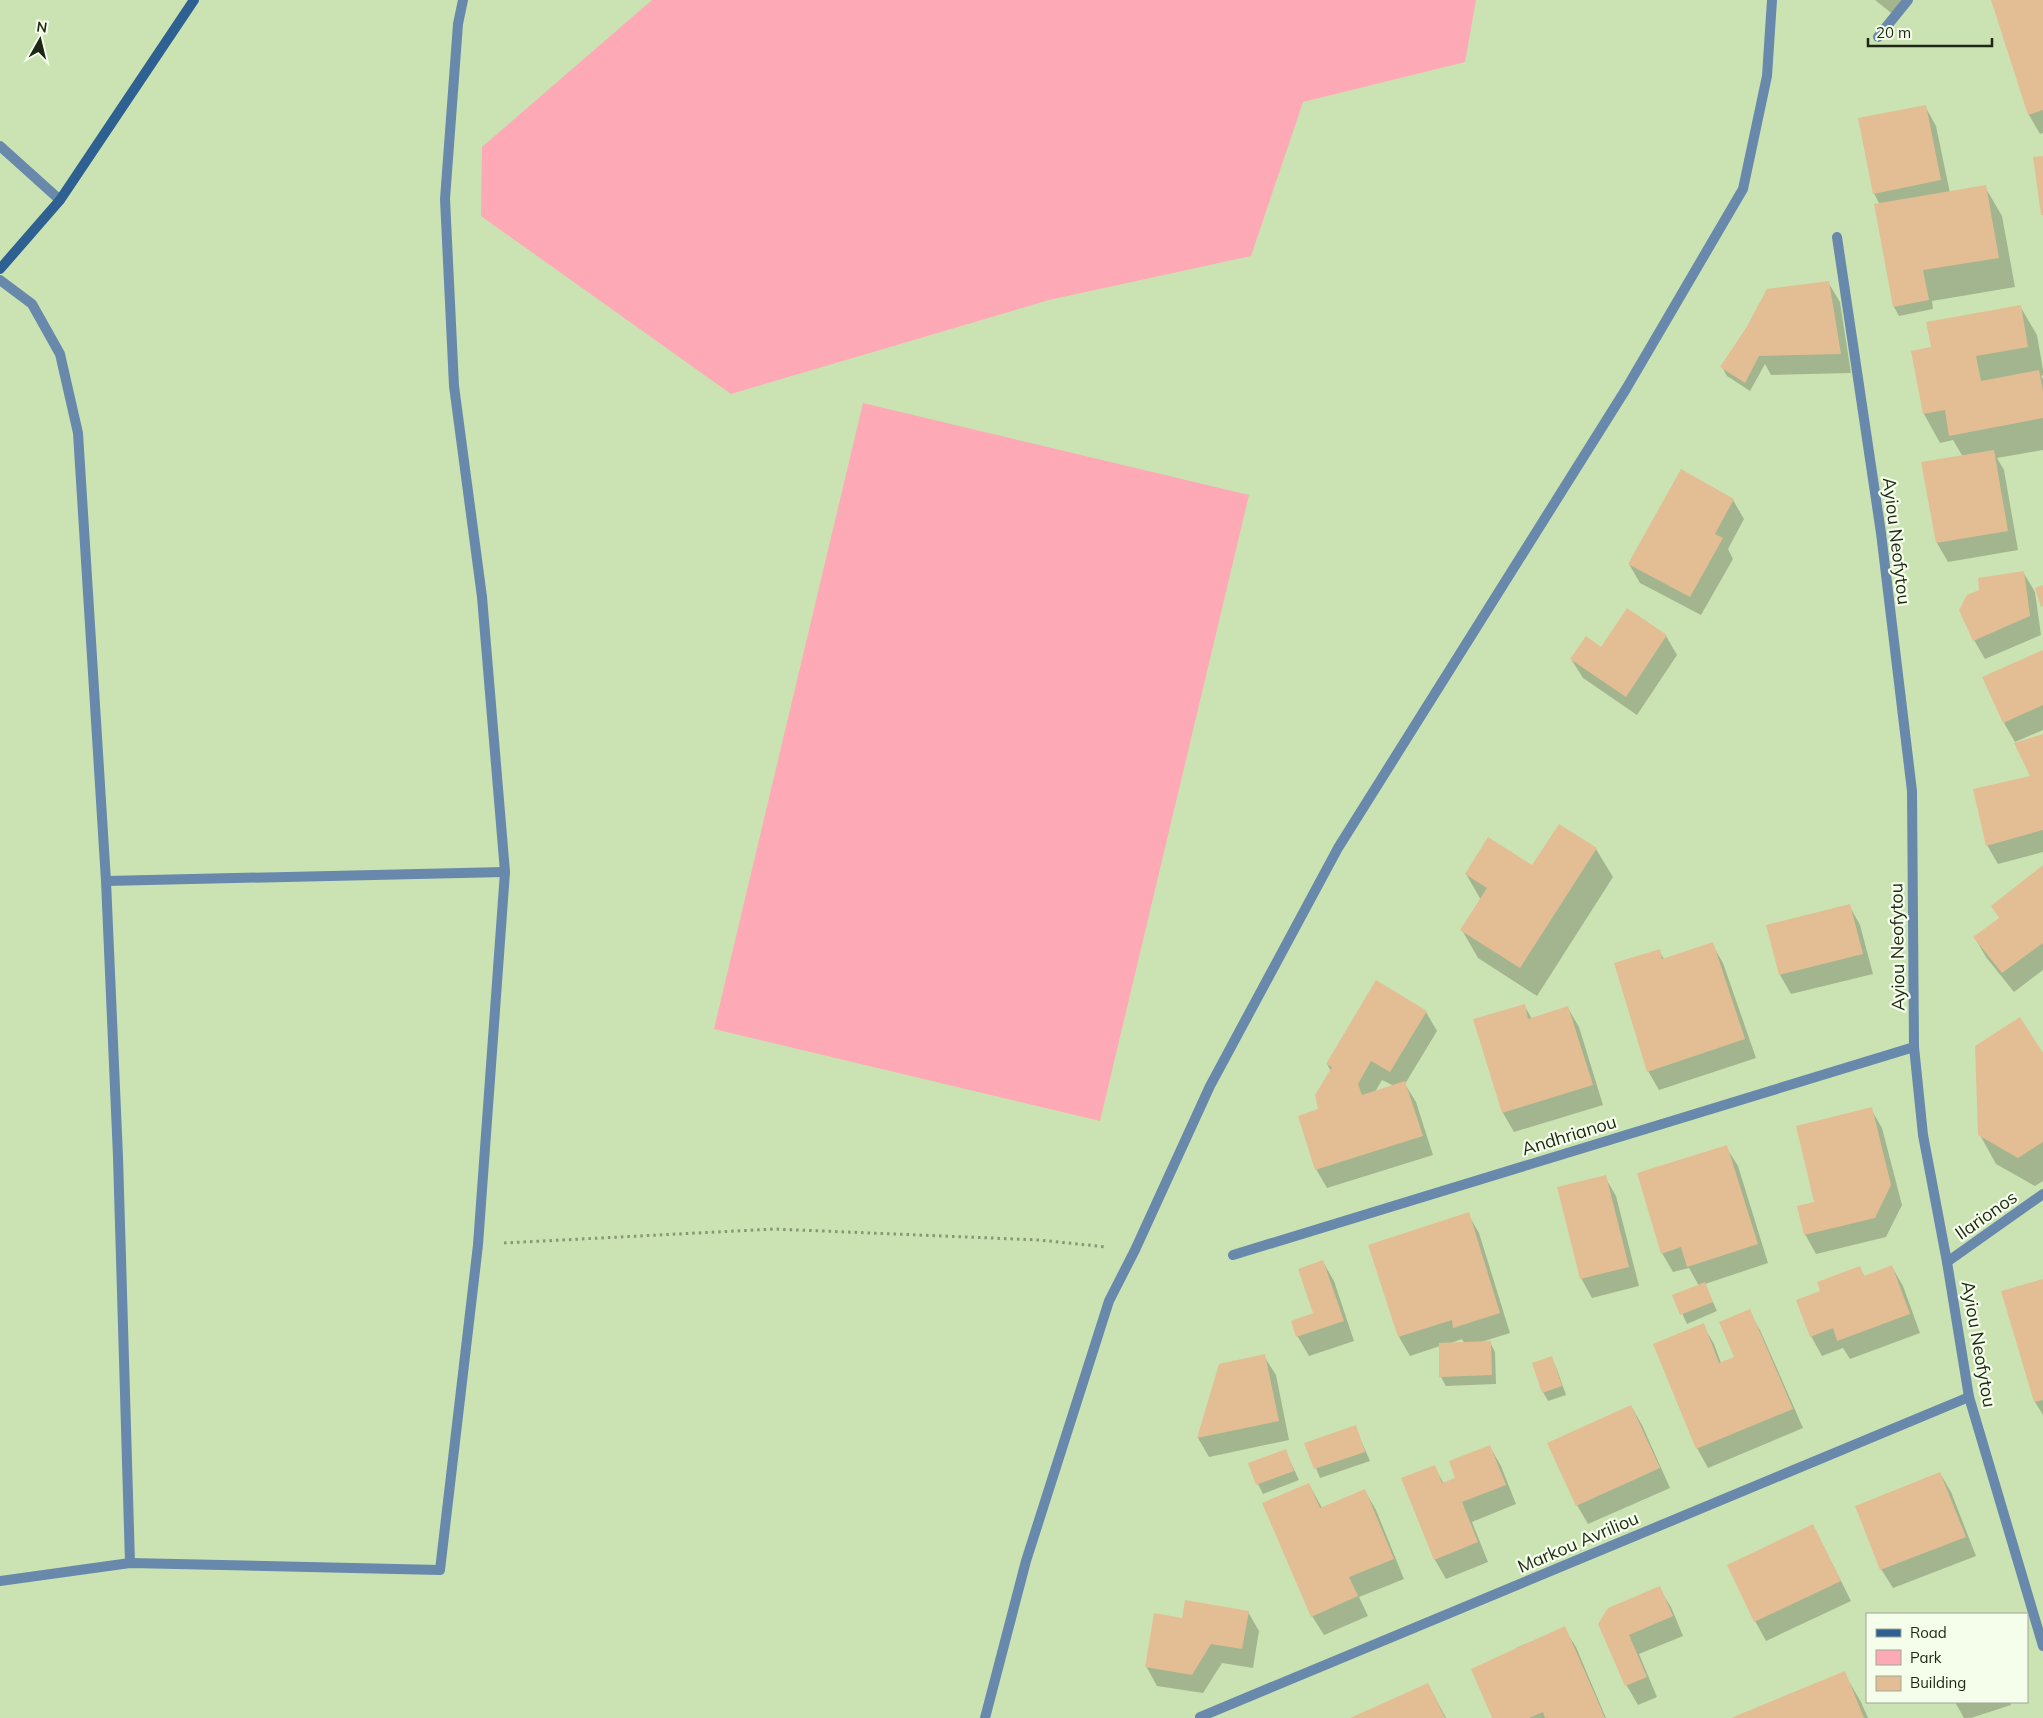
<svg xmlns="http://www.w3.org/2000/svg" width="2043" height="1718" viewBox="0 0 2043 1718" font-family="Mulish,sans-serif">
<rect width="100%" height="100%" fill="#cbe3b3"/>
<!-- green -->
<g fill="#fea9b6">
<path d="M652 0H1476L1465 62 1303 102 1251 256 1049 300 731 394 481 216 482 147Z"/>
<path d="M863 403 1249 495 1100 1121 714 1029Z"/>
</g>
<!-- shadow -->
<g fill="#0003" fill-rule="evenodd">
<path d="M1875 0H1908L1895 16Z"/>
<path d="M1992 0H2043V133L2040 134 2029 115Z"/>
<path d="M1925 106 1936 126 1950 193 1985 187 2002 216 2015 287 1932 301 1933 309 1899 316 1894 307 1876 205H1880L1874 193Z"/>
<path d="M1828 282 1840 302 1851 373 1771 375 1765 364 1750 391 1727 376 1722 367Z"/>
<path d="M2020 306 2037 335 2043 370V375L2041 376 2043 379V450L1997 458 2004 470 2018 550 1948 562 1937 543 1923 463 1963 457 1953 440 1940 443 1924 414 1932 348Z"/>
<path d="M1733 500 1744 519 1728 549 1733 559 1701 615 1640 583 1629 564Z"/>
<path d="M2023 572 2035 592 2041 635 1985 659 1974 640Z"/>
<path d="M1628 610 1666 636 1677 655 1637 715 1583 678 1571 659 1602 648Z"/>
<path d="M2043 651V730L2015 742 2004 723Z"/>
<path d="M2043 735V852L1998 864 1987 845 2032 777Z"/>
<path d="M1596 849 1613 877 1537 996 1478 958 1462 930 1481 900 1466 874 1533 867Z"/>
<path d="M2043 866V970L2014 992 1986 957 1975 938 2000 919Z"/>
<path d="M1849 905 1860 925 1873 974 1791 994 1780 975Z"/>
<path d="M1712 944 1723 963 1756 1058 1659 1090 1648 1071 1659 951 1664 959Z"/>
<path d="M1524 1005 1532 1019 1568 1008 1579 1027 1603 1105 1514 1132 1503 1113 1475 1020Z"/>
<path d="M1426 1012 1437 1031 1405 1084 1416 1102 1433 1155 1327 1188 1316 1169 1320 1110 1331 1071 1327 1064ZM1382 1080 1394 1086 1375 1092Z"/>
<path d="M2043 1055V1181L2035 1186 1996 1164 1980 1135Z"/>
<path d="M1871 1109 1882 1128 1902 1205 1886 1237 1816 1254 1805 1234Z"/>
<path d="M1726 1147 1738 1166 1768 1263 1705 1284 1717 1311 1687 1324 1674 1296 1699 1286 1689 1268 1673 1272 1662 1253Z"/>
<path d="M1605 1177 1616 1196 1639 1286 1592 1298 1581 1278Z"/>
<path d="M1468 1214 1479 1233 1510 1333 1481 1342H1490L1495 1352 1496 1384 1446 1386 1441 1377 1440 1346 1410 1356 1399 1337ZM1462 1339 1464 1343H1451Z"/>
<path d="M1323 1262 1334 1281 1354 1341 1309 1356 1298 1337 1292 1321 1315 1314Z"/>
<path d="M1892 1267 1903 1286 1920 1333 1850 1359 1843 1348 1822 1356 1811 1336 1822 1292 1860 1268 1865 1277Z"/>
<path d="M2043 1280V1415L2035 1402 2002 1292Z"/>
<path d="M1749 1311 1760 1330 1803 1428 1708 1468 1697 1448 1703 1325 1714 1344 1721 1363 1735 1357Z"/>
<path d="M1264 1356 1276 1375 1289 1440 1209 1457 1198 1438Z"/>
<path d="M1551 1358 1556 1367 1566 1395 1548 1401 1543 1392Z"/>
<path d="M1631 1406 1642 1425 1670 1488 1588 1524 1577 1505Z"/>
<path d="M1355 1427 1370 1461 1320 1478 1306 1444Z"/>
<path d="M1490 1447 1501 1466 1516 1504 1472 1522 1488 1562 1446 1579 1435 1560 1402 1479 1434 1466 1444 1484 1457 1478Z"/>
<path d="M1285 1450 1299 1480 1263 1494 1258 1484Z"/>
<path d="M1940 1473 1951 1492 1976 1556 1893 1588 1881 1569Z"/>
<path d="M1309 1484 1322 1508 1365 1491 1376 1510 1404 1579 1359 1597 1368 1616 1324 1635 1312 1616Z"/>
<path d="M1813 1525 1851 1601 1766 1641 1755 1621Z"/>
<path d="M1659 1588 1671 1607 1683 1636 1639 1654 1657 1697 1638 1705 1627 1686 1600 1624Z"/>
<path d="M1248 1612 1259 1631 1253 1668 1222 1663 1203 1693 1157 1686 1146 1666 1183 1619Z"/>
<path d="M1564 1628 1576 1647 1606 1718H1493L1516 1648Z"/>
<path d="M1844 1673 1861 1702 1868 1718H1734Z"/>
<path d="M1428 1684 1446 1718H1353Z"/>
<path d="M1955 1702H2010L2011 1705 1971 1718H1964Z"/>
</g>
<!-- building -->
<g fill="#e3be95">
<path d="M1991 0H2043V110L2028 115Z"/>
<path d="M1926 105 1941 180 1873 194 1858 118Z"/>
<path d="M2043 156V215H2041L2033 157Z"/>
<path d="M1986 185 1999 258 1923 270 1929 300 1893 307 1874 204Z"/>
<path d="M1829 281 1841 354 1759 356 1745 383 1720 367 1746 328 1767 289Z"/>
<path d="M2021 305 2028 347 1976 356 1981 381 2039 370 2043 391V418L1949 436 1945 410 1923 414 1911 351 1931 347 1926 322Z"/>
<path d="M1994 450 2008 531 1936 543 1921 462Z"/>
<path d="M1681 469 1734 499 1715 534 1723 538 1690 597 1628 564Z"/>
<path d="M2024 571 2030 616 1973 641 1959 610 1967 595 1979 590 1978 578Z"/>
<path d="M2043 585V606L2041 607 2035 588Z"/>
<path d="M1627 608 1667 635 1626 697 1570 659 1586 636 1601 647Z"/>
<path d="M2043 650V705L2003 723 1982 677Z"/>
<path d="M2043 734V830L1986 846 1973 789 2030 776 2014 743Z"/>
<path d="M1559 824 1597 848 1520 968 1460 930 1487 888 1465 874 1488 837 1532 865Z"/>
<path d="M2043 865V943L2002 973 1973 937 1999 918 1991 906Z"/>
<path d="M1850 904 1863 954 1779 975 1766 925Z"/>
<path d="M1713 942 1745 1039 1647 1072 1614 963 1660 949 1662 959Z"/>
<path d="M1376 980 1427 1011 1390 1072 1371 1061 1358 1084 1362 1095 1405 1081 1423 1136 1315 1170 1298 1116 1318 1109 1315 1095 1332 1067 1326 1064Z"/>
<path d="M1525 1004 1528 1019 1568 1006 1593 1085 1502 1113 1473 1019Z"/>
<path d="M2020 1017 2043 1053V1142L2018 1158 1978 1135 1975 1046Z"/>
<path d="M1872 1107 1891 1185 1875 1218 1804 1235 1797 1206 1814 1202 1796 1126Z"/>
<path d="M1727 1145 1758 1244 1687 1267 1681 1247 1661 1254 1637 1173Z"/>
<path d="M1606 1175 1629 1267 1580 1279 1557 1187Z"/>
<path d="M1469 1212 1500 1313 1453 1328 1452 1320 1398 1337 1368 1245Z"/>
<path d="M1323 1260 1344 1321 1296 1337 1291 1321 1313 1313 1298 1269Z"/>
<path d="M1892 1265 1910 1314 1837 1341 1833 1328 1810 1337 1796 1300 1820 1291 1817 1282 1860 1266 1864 1276Z"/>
<path d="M2043 1279V1400L2034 1402 2001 1291Z"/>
<path d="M1705 1282 1713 1302 1680 1315 1672 1295Z"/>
<path d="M1750 1309 1793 1409 1696 1449 1653 1344 1704 1323 1719 1363 1734 1357 1719 1322Z"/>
<path d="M1491 1341 1492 1375 1439 1377V1343Z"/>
<path d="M1265 1354 1279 1421 1197 1438 1219 1364Z"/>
<path d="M1552 1356 1562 1386 1542 1393 1532 1363Z"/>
<path d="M1631 1405 1660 1468 1576 1506 1547 1443Z"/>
<path d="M1356 1425 1365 1452 1314 1469 1304 1443Z"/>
<path d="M1490 1445 1506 1485 1462 1502 1478 1542 1434 1560 1401 1478 1435 1465 1442 1483 1455 1478 1449 1461Z"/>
<path d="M1286 1449 1294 1471 1256 1485 1248 1463Z"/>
<path d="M1940 1472 1966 1537 1880 1570 1855 1506Z"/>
<path d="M1309 1483 1320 1508 1365 1489 1394 1559 1349 1577 1358 1596 1311 1617 1262 1503Z"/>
<path d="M1813 1524 1841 1581 1754 1622 1727 1565Z"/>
<path d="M1660 1586 1673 1616 1629 1635 1647 1677 1625 1686 1598 1624 1608 1608Z"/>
<path d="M1185 1600 1249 1611 1242 1649 1211 1644 1192 1675 1145 1667 1154 1613 1182 1618Z"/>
<path d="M1565 1626 1605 1718H1545L1543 1712 1529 1718H1492L1471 1669Z"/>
<path d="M1845 1671 1864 1718H1731Z"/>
<path d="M1428 1683 1445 1718H1350L1388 1701Z"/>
</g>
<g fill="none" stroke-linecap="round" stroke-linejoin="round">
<!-- path -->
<path stroke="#859773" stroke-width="3" stroke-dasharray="2.5 4" stroke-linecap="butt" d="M504 1243 774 1229 1039 1240 1107 1247"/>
<!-- street -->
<g stroke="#6889ab" stroke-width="10">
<path d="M1878 37 1908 0"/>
<path d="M0 146 60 200"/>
<path d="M1837 237 1881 533 1912 791 1914 1047 1923 1135 1947 1262 1969 1397 2043 1646"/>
<path d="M0 280 32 304 60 354 78 433 106 881 118 1157 130 1563"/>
<path d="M106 881 505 872"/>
<path d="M1233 1255 1914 1047"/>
<path d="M1947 1262 2043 1194"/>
<path d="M0 1581 130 1563 440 1570 478 1245 505 872 482 597 454 386 445 199 458 24 463 0"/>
<path d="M1200 1717 1969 1397"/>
<path d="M985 1718 1026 1561 1109 1301 1135 1250 1210 1086 1338 848 1626 389 1743 189 1767 76 1772 0"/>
</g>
<!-- secondary -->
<path stroke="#2e6192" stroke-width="10" d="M0 269 60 200 194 0"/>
</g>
<g text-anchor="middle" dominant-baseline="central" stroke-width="4.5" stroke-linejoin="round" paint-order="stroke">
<!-- street labels -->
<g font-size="18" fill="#1e2715" stroke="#f5feeb">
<text transform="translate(1897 541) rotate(83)">Ayiou Neofytou</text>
<text transform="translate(1897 947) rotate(-91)">Ayiou Neofytou</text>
<text transform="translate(1569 1135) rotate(-17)">Andhrianou</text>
<text transform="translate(1986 1215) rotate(-35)">Ilarionos</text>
<text transform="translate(1979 1344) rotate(80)">Ayiou Neofytou</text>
<text transform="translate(1578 1542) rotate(-23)">Markou Avriliou</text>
</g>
</g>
<!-- legend -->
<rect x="1866" y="1613" width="162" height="90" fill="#f5feeb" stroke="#9fa895"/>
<rect x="1876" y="1629" width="25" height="8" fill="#2e6192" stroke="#9fa895"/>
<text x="1910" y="1638" font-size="15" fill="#1e2715">Road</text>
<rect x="1876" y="1650" width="25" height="15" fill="#fea9b6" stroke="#9fa895"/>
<text x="1910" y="1663" font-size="15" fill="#1e2715">Park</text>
<rect x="1876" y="1676" width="25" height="15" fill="#e3be95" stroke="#9fa895"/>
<text x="1910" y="1688" font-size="15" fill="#1e2715">Building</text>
<!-- north arrow -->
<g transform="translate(40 40) rotate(8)" stroke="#f5feeb" stroke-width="4" paint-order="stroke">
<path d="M0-4L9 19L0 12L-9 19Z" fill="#1e2715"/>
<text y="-8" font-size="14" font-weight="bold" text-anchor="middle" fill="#1e2715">N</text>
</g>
<!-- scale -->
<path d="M1868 38v8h124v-8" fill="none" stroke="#1e2715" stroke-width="2.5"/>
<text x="1876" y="38" font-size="15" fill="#1e2715" stroke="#f5feeb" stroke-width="4" paint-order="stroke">20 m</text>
</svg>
